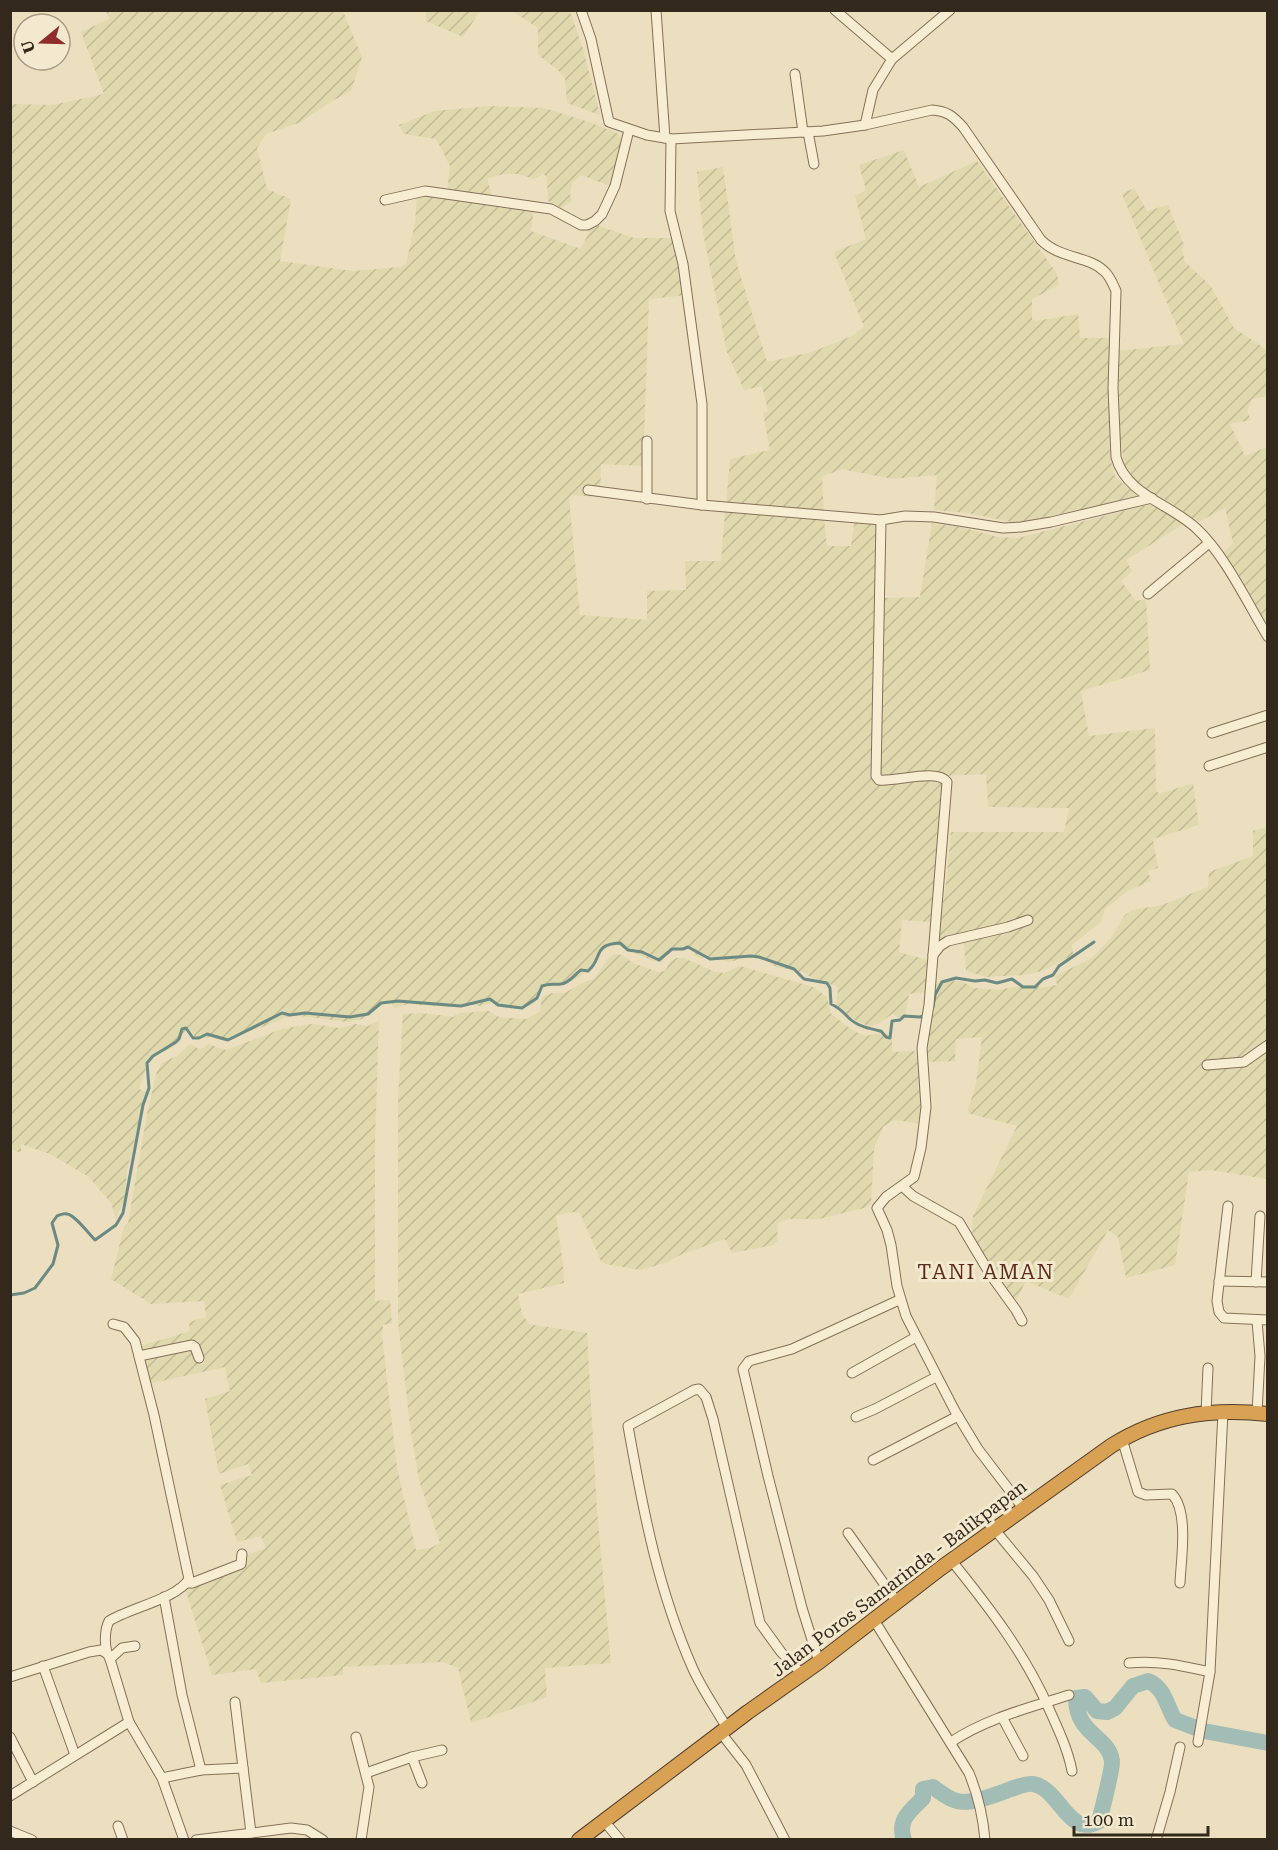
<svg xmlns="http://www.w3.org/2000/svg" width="1278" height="1850" viewBox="0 0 1278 1850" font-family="'Roboto Serif',serif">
<defs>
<pattern id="farmland-furrows" width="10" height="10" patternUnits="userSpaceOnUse" patternTransform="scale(1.5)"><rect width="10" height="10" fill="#e0d9ad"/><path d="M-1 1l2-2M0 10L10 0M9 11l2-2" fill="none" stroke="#c1ba94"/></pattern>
</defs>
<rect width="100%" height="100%" fill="#ebdfbf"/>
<!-- farmland -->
<g fill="url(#farmland-furrows)">
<path d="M106 11H343L362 57 351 91 332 101 301 122 266 134 257 148 267 189 291 199 280 261 353 271 400 267 406 264 415 223 417 196 447 192 450 166 436 139 404 134 399 125 435 111 490 106 544 108 589 122 619 134 623 143 613 187 581 175 572 183 570 194 572 201 561 208 548 201 547 178 543 173 535 179 518 174H503L487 179 493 200 534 208 531 231 581 249 593 224 634 238H677L687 295 649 299 643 466 601 464 600 497 572 495 569 498 580 615 647 620V591L686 590 685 561H721L725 512 824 520 827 546H851L855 518 884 519 882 598 920 597 932 523 960 527 998 537 1018 538 1151 504 1171 516 1182 525 1126 560 1132 571 1121 581 1136 601 1146 599 1150 670 1081 691 1089 736 1155 728 1156 790 1159 794 1193 783 1199 825 1153 839 1158 868 1148 871 1151 881 1129 890 1105 909 1101 922 1072 945 1073 955 1042 971 1023 975 986 977 966 971 964 944 961 942 935 944 945 892 951 832H1064L1069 808 988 807 986 774 945 776 930 922 902 920 899 952 928 960 926 992 909 994 904 1021 892 1014 878 1024 869 1026 858 1022 836 1006 838 988 836 986 817 980 802 972 776 967 756 955 729 962 715 957 698 958 691 948 687 947 668 953 662 962 653 961 635 953 626 946 613 945 598 954 590 968 581 976 563 985 544 983 539 988 536 1002 531 1006 504 1008 492 1002 481 1006 465 1004 450 1007 408 1004 394 1008 390 1000 362 1019 347 1022 293 1015 226 1041 209 1037 197 1039 189 1030 184 1032 175 1046 168 1050 152 1055 147 1065 139 1089 146 1092 127 1171 124 1200 116 1219 111 1203 89 1177 50 1154 21 1144V1153L11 1149V104L52 105 104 94 81 32 109 19Z"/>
<path d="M426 11V10L480 11 463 37 426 21Z"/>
<path d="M512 11H570L583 49 600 115 567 103 565 79 558 70 538 55V28Z"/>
<path d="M904 150 919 187 977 161 1057 274 1059 285 1032 299V319L1036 321 1078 314 1080 338H1109L1108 364 1110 457 1115 477 1139 497 1017 523 968 513 934 510 937 475 893 479 841 469 822 477 824 512 726 504 730 459 770 450 763 413 768 411 762 386 744 390 727 352 703 233 697 172 723 167 736 261 767 362 812 352 852 336 864 327 834 252 866 239 855 196 866 190 859 165Z"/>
<path d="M1134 188 1147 211 1168 205 1184 245 1182 249 1185 262 1210 285 1234 328 1267 350V396L1252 399 1247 412 1251 420 1230 424 1245 456 1267 447 1266 582 1267 630 1223 553 1233 543 1225 508 1196 523 1137 482 1125 469 1120 437 1118 351 1184 344 1122 194Z"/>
<path d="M1267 827V1179L1210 1170 1189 1172 1175 1265 1126 1278 1118 1237 1108 1230 1069 1299 1026 1281 1013 1306 975 1244 972 1230 973 1216 1017 1126 967 1113 976 1084 982 1037 956 1039 955 1061 926 1062 924 1042 931 1020 936 985 943 979 963 982 974 988 996 990 1038 984 1039 988 1057 985 1055 976 1092 958 1110 939 1125 915 1132 910 1162 905 1208 887 1209 872 1253 856V831Z"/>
<path d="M614 954 622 955 633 963 658 972 665 971 670 962 676 958H684L715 972 724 973 740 966 813 987 827 997 831 1014 854 1031 865 1036 881 1033 892 1035V1051L893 1052 915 1051 921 1077 922 1109 917 1123 894 1120 883 1127 874 1149 871 1204 864 1208 819 1219H789L778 1223 777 1241 774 1245 732 1253 725 1239 680 1255 668 1262 641 1270 606 1264 601 1261 580 1213 573 1212 556 1216 563 1264 564 1283 518 1294 522 1314 529 1324 587 1333 597 1512 611 1663 545 1668 547 1697 471 1723 458 1668 443 1662 343 1667V1675L261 1683 256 1669 212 1675 185 1588 245 1567V1556L266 1548 261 1536 237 1542 220 1485 252 1475 248 1464 219 1474 205 1399 230 1391 225 1367 148 1384 138 1347 190 1331 189 1322 206 1317 204 1301 151 1304 111 1279 124 1227 128 1223 147 1114 157 1071 163 1062 177 1056 190 1044 199 1049 204 1048 208 1044 226 1050 279 1030 293 1027 312 1024 340 1028 355 1024 368 1026 379 1021 375 1141V1301L390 1300 392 1323 383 1325 382 1335 397 1468 416 1550 430 1548 440 1543 419 1480 410 1426 398 1322V1099L403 1014 422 1013 453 1017 460 1013 489 1011 499 1017 527 1019 540 1011 542 997 552 993H565L584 982 594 979 608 959Z"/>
</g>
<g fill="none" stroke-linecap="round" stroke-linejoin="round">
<!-- stream -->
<g stroke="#6a8a83" stroke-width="3">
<path d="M933 1007 935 995 942 982 956 978 975 981 985 980 997 983 1012 979 1023 987H1035L1043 979 1053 975 1059 966 1094 942"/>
<path d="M10 1295 24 1293 35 1288 53 1264 58 1245 52 1223 57 1216C60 1215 63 1213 67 1214 74 1214 89 1234 95 1240L116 1225 123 1213 143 1105 149 1088 147 1063 153 1056 176 1042 179 1039 182 1029 186 1028 193 1038H199L207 1034 228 1040 282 1013 290 1015 305 1013 350 1017 368 1014 381 1003 398 1001 461 1006 490 999 498 1005 522 1008 537 998 542 986C549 983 554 985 561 984 570 983 575 974 581 970L588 971C603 959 592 944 620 943L628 950 642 952 659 960 672 949H683L688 947 710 959 751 956 759 957 794 969 804 979 827 983 830 988 831 1004C840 1008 844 1013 850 1019 859 1027 871 1029 881 1031L886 1037 890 1038 892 1021 900 1020 904 1016 920 1017 926 1015"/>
</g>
<!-- river -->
<path stroke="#a2bdb6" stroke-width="16" d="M904 1840C897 1820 910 1811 923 1798V1789L933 1787C940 1792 948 1799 957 1801 971 1805 997 1794 1011 1789 1018 1787 1026 1783 1033 1784 1060 1788 1068 1839 1099 1821 1101 1814 1113 1767 1112 1761 1109 1736 1076 1735 1076 1698L1085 1697 1097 1711 1107 1712 1115 1708 1133 1686 1148 1681C1165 1688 1166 1705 1175 1720L1204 1731 1268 1743"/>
<!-- minor casing -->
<g stroke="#837059" stroke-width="11">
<g id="minor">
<path d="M581 10 591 39 609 122 647 135 671 139 823 131 865 125 932 110C947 111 953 116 963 127L1041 240C1060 259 1089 256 1104 271 1110 276 1113 284 1116 291L1113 388 1116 457C1126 495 1171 504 1197 529 1225 555 1248 604 1268 637"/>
<path d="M656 10 665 138"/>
<path d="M835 10 892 59"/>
<path d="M795 74 803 132"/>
<path d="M865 125 873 90 892 59 950 10"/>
<path d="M808 132 814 164"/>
<path d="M671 139 670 211 683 264 702 404V505L881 520 905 516 934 517 1003 528 1021 527 1051 522 1152 498"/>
<path d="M385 200 425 191 551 209 581 225H587L595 221 602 214 615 186 629 130"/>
<path d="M588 490 702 505"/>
<path d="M647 499V441"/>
<path d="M881 520 876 776 879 780C896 782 938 768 947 782L929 1005 922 1048 926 1107 921 1148 914 1177 886 1197 877 1208 887 1230 891 1245 897 1286 906 1316 955 1411 978 1449 1023 1508"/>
<path d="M1148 594 1209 543"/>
<path d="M1212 733 1268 715"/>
<path d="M1209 766 1268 747"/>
<path d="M933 955 940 946 948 941 1008 927 1028 920"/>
<path d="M1207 1065 1244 1062 1268 1045"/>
<path d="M902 1186 913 1196 959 1222 990 1274 1016 1310 1022 1321"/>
<path d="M1228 1206 1217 1301 1219 1312 1224 1318 1268 1320"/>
<path d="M1219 1281 1268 1282"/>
<path d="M1256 1282 1260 1216"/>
<path d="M1257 1321 1260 1356 1257 1413"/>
<path d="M113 1324 124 1327 135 1341 154 1415 189 1579C177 1599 129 1608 109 1621 104 1631 104 1649 110 1659L129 1722 162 1778 184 1840"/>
<path d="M139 1356 192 1345 195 1347 199 1358"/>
<path d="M852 1373 916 1337"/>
<path d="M1206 1413 1208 1368"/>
<path d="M856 1417 875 1409 936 1377"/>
<path d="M1122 1439 1138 1492 1146 1495 1172 1494C1189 1512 1181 1559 1180 1583"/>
<path d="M873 1460 958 1416"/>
<path d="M995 1530 1033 1576 1049 1600 1069 1641"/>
<path d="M848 1533 897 1602"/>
<path d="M951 1560C989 1607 1026 1655 1050 1711 1059 1731 1068 1750 1072 1771"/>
<path d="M187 1583H192L241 1564 242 1554"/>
<path d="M164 1597 182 1695 201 1770"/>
<path d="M874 1620 969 1773C978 1795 983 1816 985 1840"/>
<path d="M110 1659 122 1648 135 1646"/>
<path d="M819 1662 802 1608 768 1476 743 1369 749 1361 792 1349 899 1300"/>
<path d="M1129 1663C1158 1660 1183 1666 1210 1672"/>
<path d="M43 1666 75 1755"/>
<path d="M10 1677 89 1652 101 1650 106 1653"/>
<path d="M235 1702 251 1833"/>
<path d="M1002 1717 1023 1756"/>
<path d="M727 1728C716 1709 702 1689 693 1669 658 1590 643 1510 628 1426L694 1390 699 1389 706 1397 713 1419 760 1623 781 1652 802 1674"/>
<path d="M721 1733 746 1765 785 1840"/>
<path d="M10 1737 33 1782"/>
<path d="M356 1737 369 1787 361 1840"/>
<path d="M951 1742C987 1718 1029 1708 1069 1695"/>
<path d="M1198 1742 1210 1672 1223 1412"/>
<path d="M412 1757 442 1750"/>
<path d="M366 1773 412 1757 422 1783"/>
<path d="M162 1778 201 1770 243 1768"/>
<path d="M10 1796 129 1722"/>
<path d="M604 1821 620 1840"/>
<path d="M118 1826 123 1840"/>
<path d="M10 1831 32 1840"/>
<path d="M196 1840 291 1828 307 1830 323 1840"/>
<path d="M1156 1840 1170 1792 1180 1747"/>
</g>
</g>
<!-- highway casing -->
<g stroke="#513e2d" stroke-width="16">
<path id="highway" d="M579 1840 748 1712 819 1662 941 1568 1111 1446C1160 1415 1210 1408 1268 1414"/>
</g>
<!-- minor -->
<use href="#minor" stroke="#f7edd2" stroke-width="9"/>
<!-- highway -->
<use href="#highway" stroke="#d8a153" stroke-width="14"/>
</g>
<g text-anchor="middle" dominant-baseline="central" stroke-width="6" stroke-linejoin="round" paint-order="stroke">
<!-- street labels -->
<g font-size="18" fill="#33281c" stroke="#f3e9cf">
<text transform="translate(899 1578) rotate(-37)">Jalan Poros Samarinda - Balikpapan</text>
</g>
<!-- quarter labels -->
<g font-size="21" letter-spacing="1.5" fill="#5e2d1e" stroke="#f3e9cf">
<text x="986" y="1272">TANI AMAN</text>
</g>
</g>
<!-- border -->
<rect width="1278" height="1850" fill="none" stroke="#33281c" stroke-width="24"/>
<!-- north arrow -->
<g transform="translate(42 42) rotate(251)"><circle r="28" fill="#f3e9cf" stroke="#a69c87" stroke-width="1.5"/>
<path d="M0-4.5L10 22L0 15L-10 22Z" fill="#8f2d2c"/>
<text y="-9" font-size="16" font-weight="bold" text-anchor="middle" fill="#33281c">U</text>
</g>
<!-- scale -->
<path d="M1074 1826v9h134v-9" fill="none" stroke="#33281c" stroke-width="3"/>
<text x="1083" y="1826" font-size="18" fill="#33281c" stroke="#f3e9cf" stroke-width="4.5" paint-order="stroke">100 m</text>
</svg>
